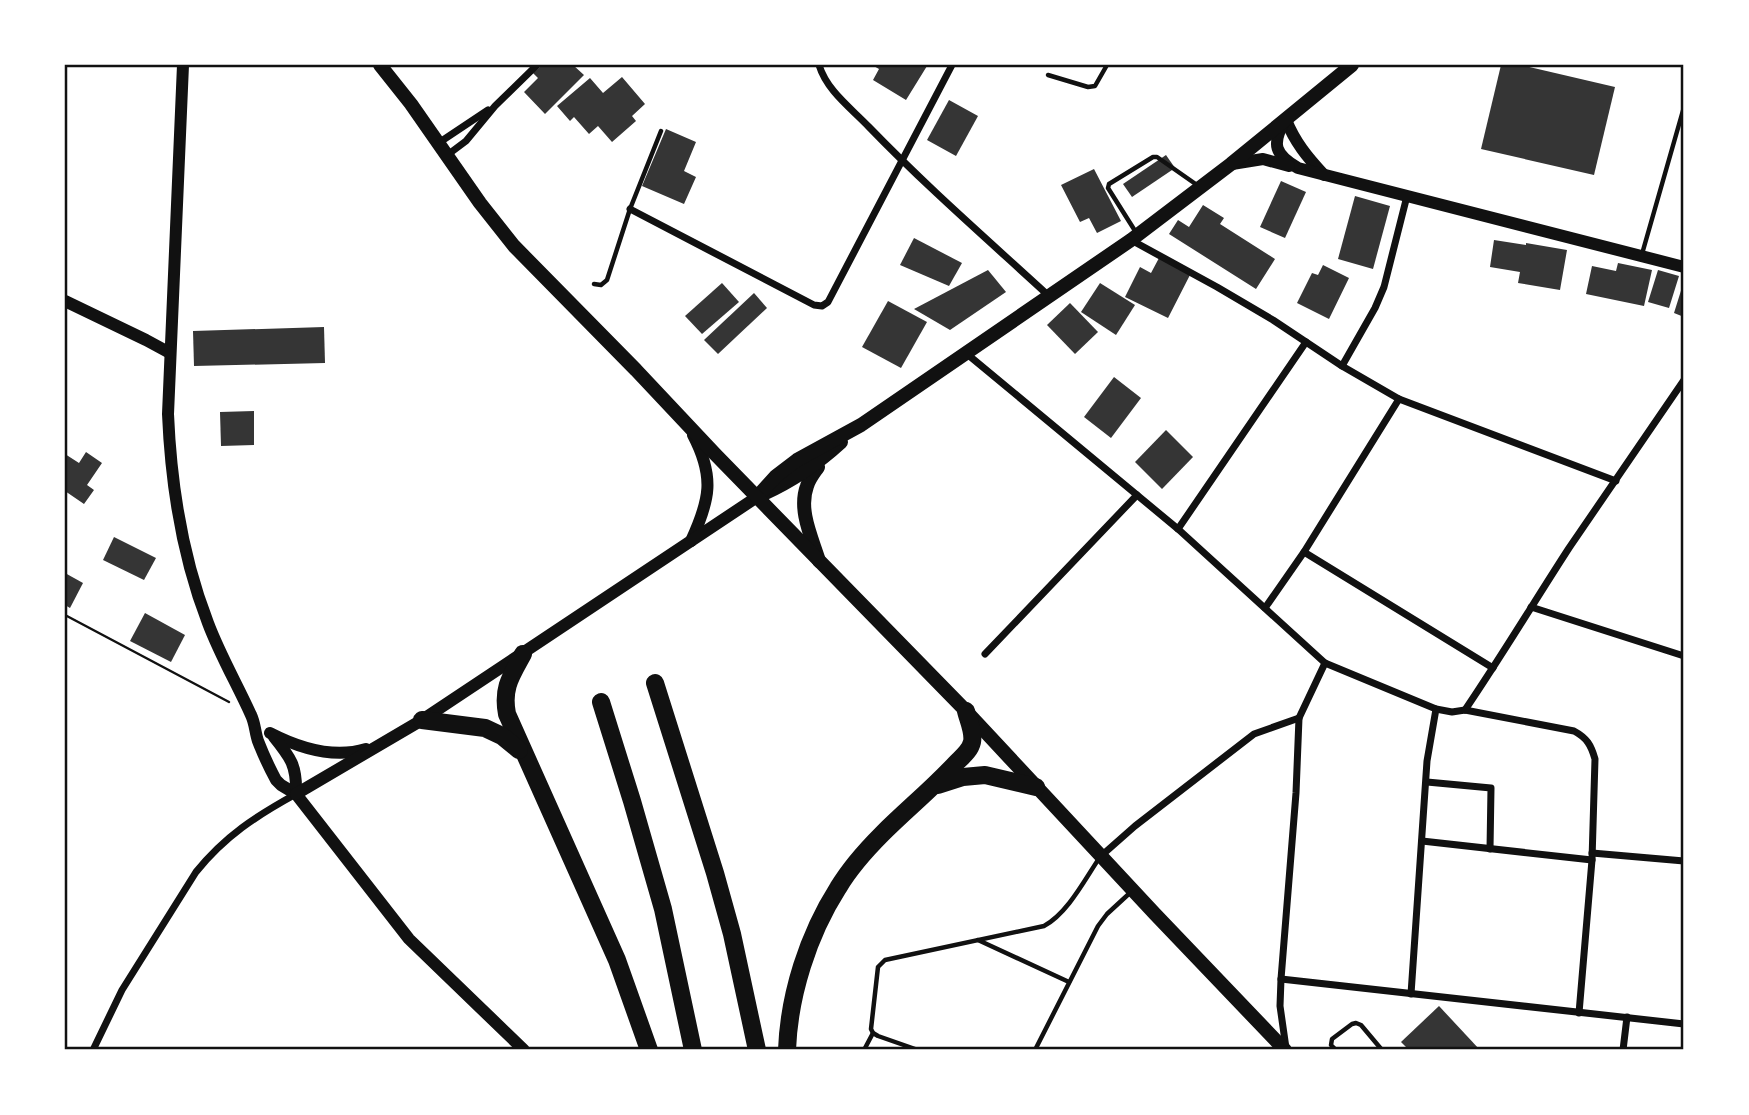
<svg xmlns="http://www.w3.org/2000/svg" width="1749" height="1115" viewBox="0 0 1749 1115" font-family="'PT Sans',sans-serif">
<rect width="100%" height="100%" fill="#fff"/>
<!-- building -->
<g fill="#353535">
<path d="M542 65H573L584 75 545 114 524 92 538 78 533 73Z"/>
<path d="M872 65H924L927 66 906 100 873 80 879 69Z"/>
<path d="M1501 65H1521L1615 87 1594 175 1481 149Z"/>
<path d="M622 77 645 104 632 116 636 121 612 142 598 126 589 134 574 117 570 121 557 106 590 78 603 93Z"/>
<path d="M949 100 978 116 956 156 927 140Z"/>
<path d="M666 129 696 142 684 171 696 177 684 204 642 186Z"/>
<path d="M1166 155 1175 168 1132 197 1123 184Z"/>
<path d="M1094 169 1121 221 1097 233 1089 218 1080 222 1061 185Z"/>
<path d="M1281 181 1306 192 1285 238 1260 227Z"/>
<path d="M1355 196 1390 206 1373 269 1338 259Z"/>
<path d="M1203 205 1224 218 1220 224 1275 259 1256 289 1169 234 1178 220 1189 227Z"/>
<path d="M914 238 962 263 949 286 900 265Z"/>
<path d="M1494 240 1526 245V243L1567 250 1560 290 1518 283 1520 272 1490 267Z"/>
<path d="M1159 258 1191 273 1168 318 1125 297 1140 267 1151 273Z"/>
<path d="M1618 263 1652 270 1644 306 1586 294 1592 266 1616 271Z"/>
<path d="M1323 265 1349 278 1329 319 1297 303 1312 273 1318 275Z"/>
<path d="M988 270 1006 292 950 330 914 309Z"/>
<path d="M1658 270 1679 276 1669 308 1648 302Z"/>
<path d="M1684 281V317L1674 313Z"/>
<path d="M722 283 739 302 702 334 685 316Z"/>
<path d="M1100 283 1135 305 1116 335 1081 312Z"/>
<path d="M754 293 767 308 718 354 704 340Z"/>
<path d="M888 301 927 322 901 368 862 347Z"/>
<path d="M1070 303 1098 332 1075 354 1047 325Z"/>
<path d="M324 327 325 363 194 366 193 331Z"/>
<path d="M1114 377 1141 398 1111 438 1084 417Z"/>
<path d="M254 411V445L221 446 220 412Z"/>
<path d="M1166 430 1193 457 1162 489 1135 462Z"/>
<path d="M86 452 102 463 87 485 94 490 84 504 65 491V454L79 463Z"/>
<path d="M114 537 156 558 144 580 103 560Z"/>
<path d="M65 573 83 583 70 608 65 605Z"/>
<path d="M145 613 185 635 171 662 130 641Z"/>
<path d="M1439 1006 1480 1050H1409L1401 1042Z"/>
</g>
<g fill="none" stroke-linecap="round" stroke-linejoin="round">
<!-- path -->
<path stroke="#111" stroke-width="2.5" d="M65 615 229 702"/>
<!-- service -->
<g stroke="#111" stroke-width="4.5">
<path d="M1048 75 1088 87 1095 86 1107 65"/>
<path d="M1137 234 1108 188 1109 184 1153 157H1157L1197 185"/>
<path d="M1642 254 1684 107"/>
<path d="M594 284 601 285 607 280 630 209 661 131"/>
<path d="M978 940 1069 982"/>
<path d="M864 1050 873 1033"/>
<path d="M918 1050 878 1036 873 1033 871 1029 878 967 885 960 1044 926C1068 913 1085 879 1100 857"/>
<path d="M1035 1050 1098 926 1107 914 1132 891"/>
<path d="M1336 1050 1331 1045 1332 1039 1352 1024 1356 1023 1361 1025 1382 1050"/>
</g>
<!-- minor -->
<g stroke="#111" stroke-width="7">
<path d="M819 65C827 91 851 108 869 127 926 186 988 240 1049 296"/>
<path d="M437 144 488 110"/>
<path d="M446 156 466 141 495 106 537 65"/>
<path d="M630 209 814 305 822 306 828 302 952 65"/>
<path d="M1131 240 1217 287 1273 320 1342 366 1399 399 1616 481"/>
<path d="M967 354 1178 529 1325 663 1436 709 1452 712 1465 710 1574 731C1587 738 1591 745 1595 759L1592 860 1579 1013"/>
<path d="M1342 366 1375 308 1384 287 1407 196"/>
<path d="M1178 529 1306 342"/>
<path d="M1304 552 1493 668"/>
<path d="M1531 607 1684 656"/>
<path d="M1265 608 1304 552 1399 399"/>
<path d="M985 654 1137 495"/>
<path d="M1465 710C1501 657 1534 602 1569 548 1607 492 1646 436 1684 380"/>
<path d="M1427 782 1491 788 1490 849"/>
<path d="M1422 841 1592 860"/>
<path d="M1592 853 1684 861"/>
<path d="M1101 856 1135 826 1254 734 1299 718"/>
<path d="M1281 979 1684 1024"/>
<path d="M1411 994 1427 761 1436 709"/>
<path d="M1286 1048 1280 1006 1281 979 1296 793 1299 718 1325 663"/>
<path d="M93 1050 122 990 196 872C225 836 256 816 296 794"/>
<path d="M1623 1050 1627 1017"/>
</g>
<!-- tertiary -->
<g stroke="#111" stroke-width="12">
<path d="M183 65 168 414C171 485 182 556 208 623 220 655 237 684 251 715 255 723 255 732 258 741 263 754 269 767 276 780L281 785 296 794 409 939 524 1050"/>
<path d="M1286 120C1295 142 1307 157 1324 175"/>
<path d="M1285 121C1271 144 1275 155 1298 168L1684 267"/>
<path d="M1232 164 1263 159 1289 166"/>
<path d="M65 301 146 340 170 353"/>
<path d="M691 541C710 500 715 477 693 435"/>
<path d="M270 733C299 748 333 759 366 749"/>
<path d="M274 737C291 758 297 766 296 794"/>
<path d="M296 794 422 720 757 497"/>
</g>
<!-- secondary -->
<g stroke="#111" stroke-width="14">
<path d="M818 467C814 473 809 479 807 486 798 510 812 538 819 561"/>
<path d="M763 494C792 481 817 464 841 442"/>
<path d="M757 497 776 476 797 460 861 425 1131 240 1231 164 1352 65"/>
</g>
<!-- primary -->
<path stroke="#111" stroke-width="14" d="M380 65 411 104 480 203 514 246 636 370 715 454 966 711 1155 914 1285 1050"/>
<!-- motorway -->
<g stroke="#111" stroke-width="18">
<path d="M523 654C511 676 502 688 507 714L617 960 649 1050"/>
<path d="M655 683 715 873 732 934 757 1050"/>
<path d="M601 702 632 801 663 909 693 1050"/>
<path d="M422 720 485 728 502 736 519 750"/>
<path d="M938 785 963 777 985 775 1036 787"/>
<path d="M787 1050C789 995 808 935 838 888 850 868 866 850 882 834 906 810 933 788 956 763 962 757 970 751 972 742 974 732 968 720 966 711"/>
</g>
</g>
<!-- border -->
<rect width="1749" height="1115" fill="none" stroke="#ffffff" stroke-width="133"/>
<rect x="66" y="66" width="1616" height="982" fill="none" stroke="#111" stroke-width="2.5"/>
</svg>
